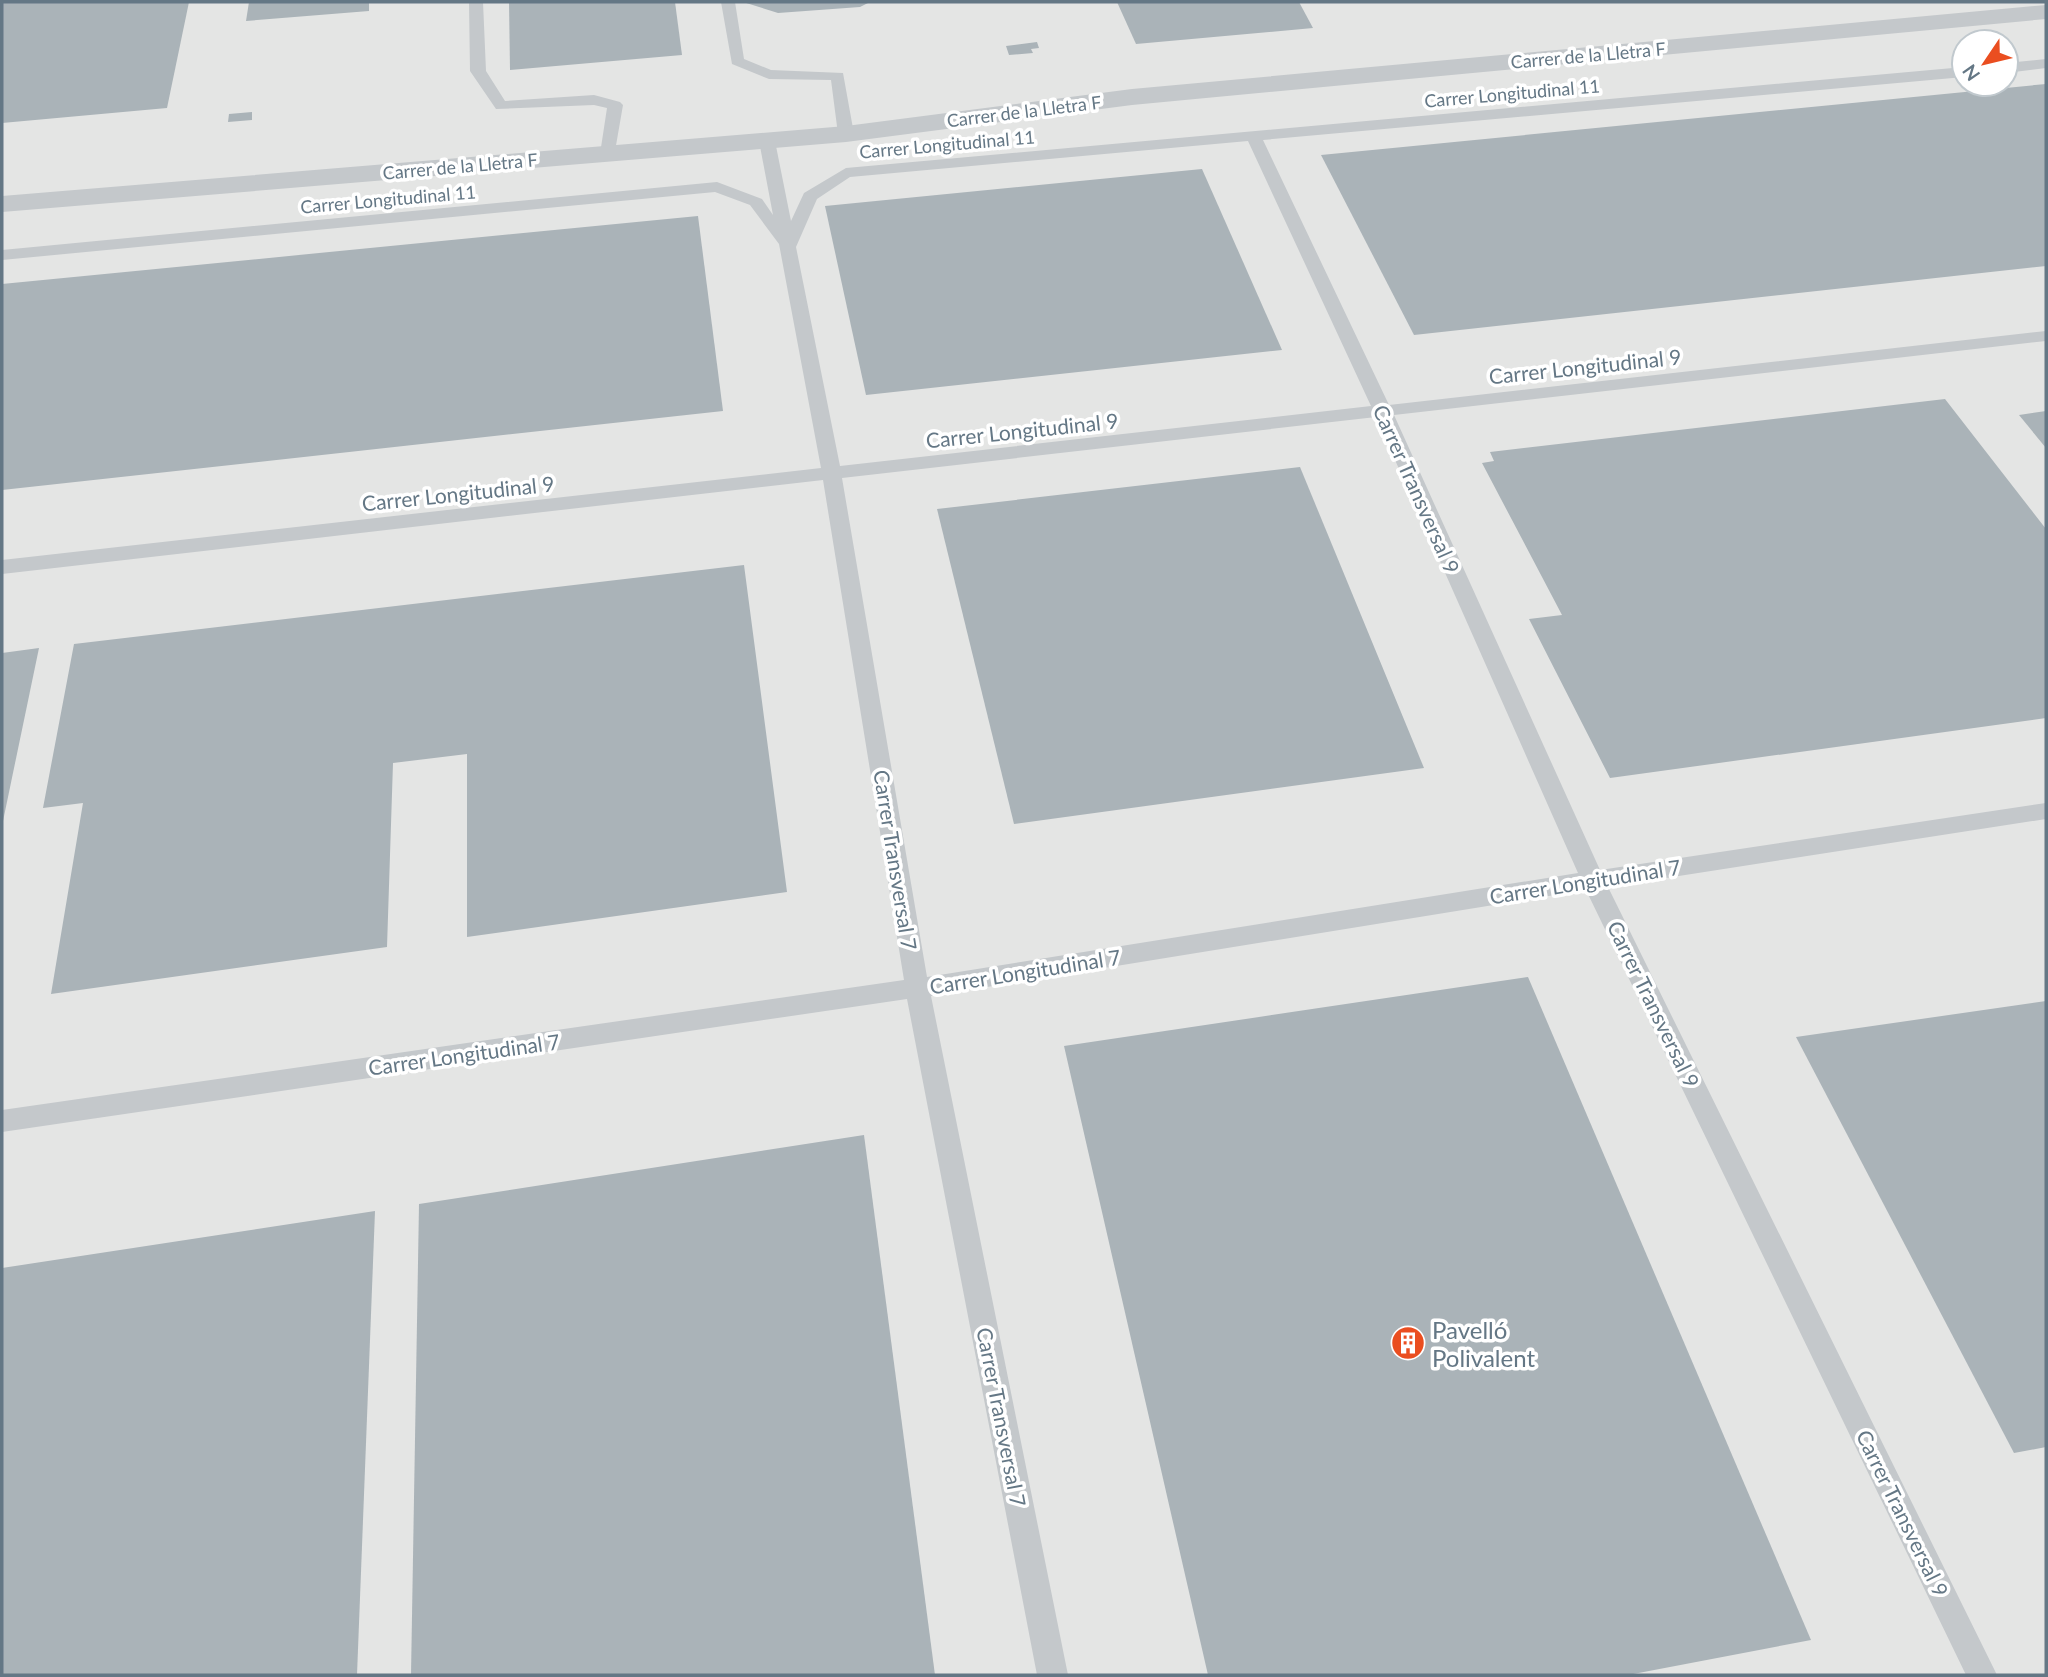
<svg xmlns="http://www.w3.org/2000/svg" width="2048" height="1677" viewBox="0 0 2048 1677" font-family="Lato,sans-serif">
<rect width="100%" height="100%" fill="#f6f6f3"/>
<!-- built -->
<path fill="#e4e5e4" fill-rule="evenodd" d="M2 2H2046V1675H2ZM1964 42H2006V84H1964Z"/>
<!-- building -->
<g fill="#aab3b8">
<path d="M2 2H189L167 108 2 123Z"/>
<path d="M249 2H369V11L246 21Z"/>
<path d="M509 2H675L682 55 510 70Z"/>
<path d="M743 2H870L860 7 778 13Z"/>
<path d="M1117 2H1299L1313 28 1136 44Z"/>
<path d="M1037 42 1039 48 1031 49 1033 53 1009 55 1006 46Z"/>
<path d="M2046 84V266L1414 335 1321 155Z"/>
<path d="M252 112V120L228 122 229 114Z"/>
<path d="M1202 169 1282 350 866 395 825 206Z"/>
<path d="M698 216 723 411 2 490V284Z"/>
<path d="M1945 399 2046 529V718L1610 778 1529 619 1562 615 1482 463 1494 461 1490 452Z"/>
<path d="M2046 411V448L2019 415Z"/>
<path d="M1300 467 1424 768 1014 824 937 509Z"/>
<path d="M744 565 787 892 467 937V754L393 763 387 947 51 994 83 803 43 808 74 644Z"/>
<path d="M39 648 3 821H2V653Z"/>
<path d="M1528 977 1811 1640 1628 1675H1208L1064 1046Z"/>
<path d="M2046 1001V1447L2014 1453 1796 1037Z"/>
<path d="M864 1135 935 1675H411L419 1204Z"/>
<path d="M375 1211 357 1675H2V1268Z"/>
</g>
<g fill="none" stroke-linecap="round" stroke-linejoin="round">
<!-- service -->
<g fill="#c4c8cb" fill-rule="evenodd">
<path d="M469 2H483L486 71 505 101 594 95 620 102 623 105 614 157 608 159 600 154 607 108 594 105 496 109 470 71Z"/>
<path d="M721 2H735L744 59 771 70 843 73 854 134 852 137 846 139 838 134 831 80 769 79 732 64Z"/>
<path d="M2046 59V68L2006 73V63Z"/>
<path d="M1964 67V77L1263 140 1389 405 2046 331V341L1394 415 1600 870 2046 803V819L1608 887 1997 1675H1966L1586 890 931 996 1068 1675H1037L907 999 2 1132V1110L904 980 823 480 2 574V560L821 468 779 244 750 205 715 192 2 260V250L717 182 762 199 773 215 759 141 767 136 775 141 791 221 804 193 846 168ZM1248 141 1371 406 840 466 796 247 817 199 850 177ZM1376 417 1578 873 927 977 842 478Z"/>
</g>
<!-- minor -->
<path fill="#c4c8cb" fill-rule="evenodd" d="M2046 5V19L1132 105 846 142 2 212V196L846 126 1132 89Z"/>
</g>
<!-- icons -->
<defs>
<g id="building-disc" transform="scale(1.75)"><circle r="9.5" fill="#ea4e20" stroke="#fff"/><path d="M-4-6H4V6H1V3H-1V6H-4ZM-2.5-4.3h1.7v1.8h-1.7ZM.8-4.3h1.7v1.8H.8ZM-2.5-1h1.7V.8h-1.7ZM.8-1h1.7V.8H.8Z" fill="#fff"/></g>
</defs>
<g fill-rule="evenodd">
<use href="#building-disc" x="1408" y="1343"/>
</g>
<g text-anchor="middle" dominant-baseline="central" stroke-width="7" stroke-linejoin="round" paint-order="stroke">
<!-- far-street labels -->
<g font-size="18" fill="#647785" stroke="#fff">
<text transform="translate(1588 55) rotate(-5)">Carrer de la Lletra F</text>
<text transform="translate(1512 93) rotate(-5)">Carrer Longitudinal 11</text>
<text transform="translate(1024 111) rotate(-7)">Carrer de la Lletra F</text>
<text transform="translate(947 144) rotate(-5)">Carrer Longitudinal 11</text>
<text transform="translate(460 166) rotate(-5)">Carrer de la Lletra F</text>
<text transform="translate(388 199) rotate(-5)">Carrer Longitudinal 11</text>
</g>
<!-- street labels -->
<g font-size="21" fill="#647785" stroke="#fff">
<text transform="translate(1585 366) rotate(-6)">Carrer Longitudinal 9</text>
<text transform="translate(1022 430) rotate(-6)">Carrer Longitudinal 9</text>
<text transform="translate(1417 489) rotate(66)">Carrer Transversal 9</text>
<text transform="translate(458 493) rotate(-6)">Carrer Longitudinal 9</text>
<text transform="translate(896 860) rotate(81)">Carrer Transversal 7</text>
<text transform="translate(1585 881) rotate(-9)">Carrer Longitudinal 7</text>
<text transform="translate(1025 971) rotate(-9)">Carrer Longitudinal 7</text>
<text transform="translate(1654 1004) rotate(64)">Carrer Transversal 9</text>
<text transform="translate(464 1054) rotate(-8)">Carrer Longitudinal 7</text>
<text transform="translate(1002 1417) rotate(79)">Carrer Transversal 7</text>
<text transform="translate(1903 1513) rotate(64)">Carrer Transversal 9</text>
</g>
<!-- near-poi labels -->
<g font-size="24" fill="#647785" stroke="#fff" text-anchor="start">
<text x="1432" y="1329">Pavelló<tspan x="1432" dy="28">Polivalent</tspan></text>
</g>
</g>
<!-- border -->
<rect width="2048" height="1677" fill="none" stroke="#647785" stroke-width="7"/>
<!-- north arrow -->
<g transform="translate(1985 63) rotate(235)"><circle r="33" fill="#ffffff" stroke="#c1c9ce" stroke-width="2"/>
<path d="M0-5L12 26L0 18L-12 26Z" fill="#ea4e20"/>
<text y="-10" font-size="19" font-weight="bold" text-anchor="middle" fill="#647785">N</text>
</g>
</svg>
